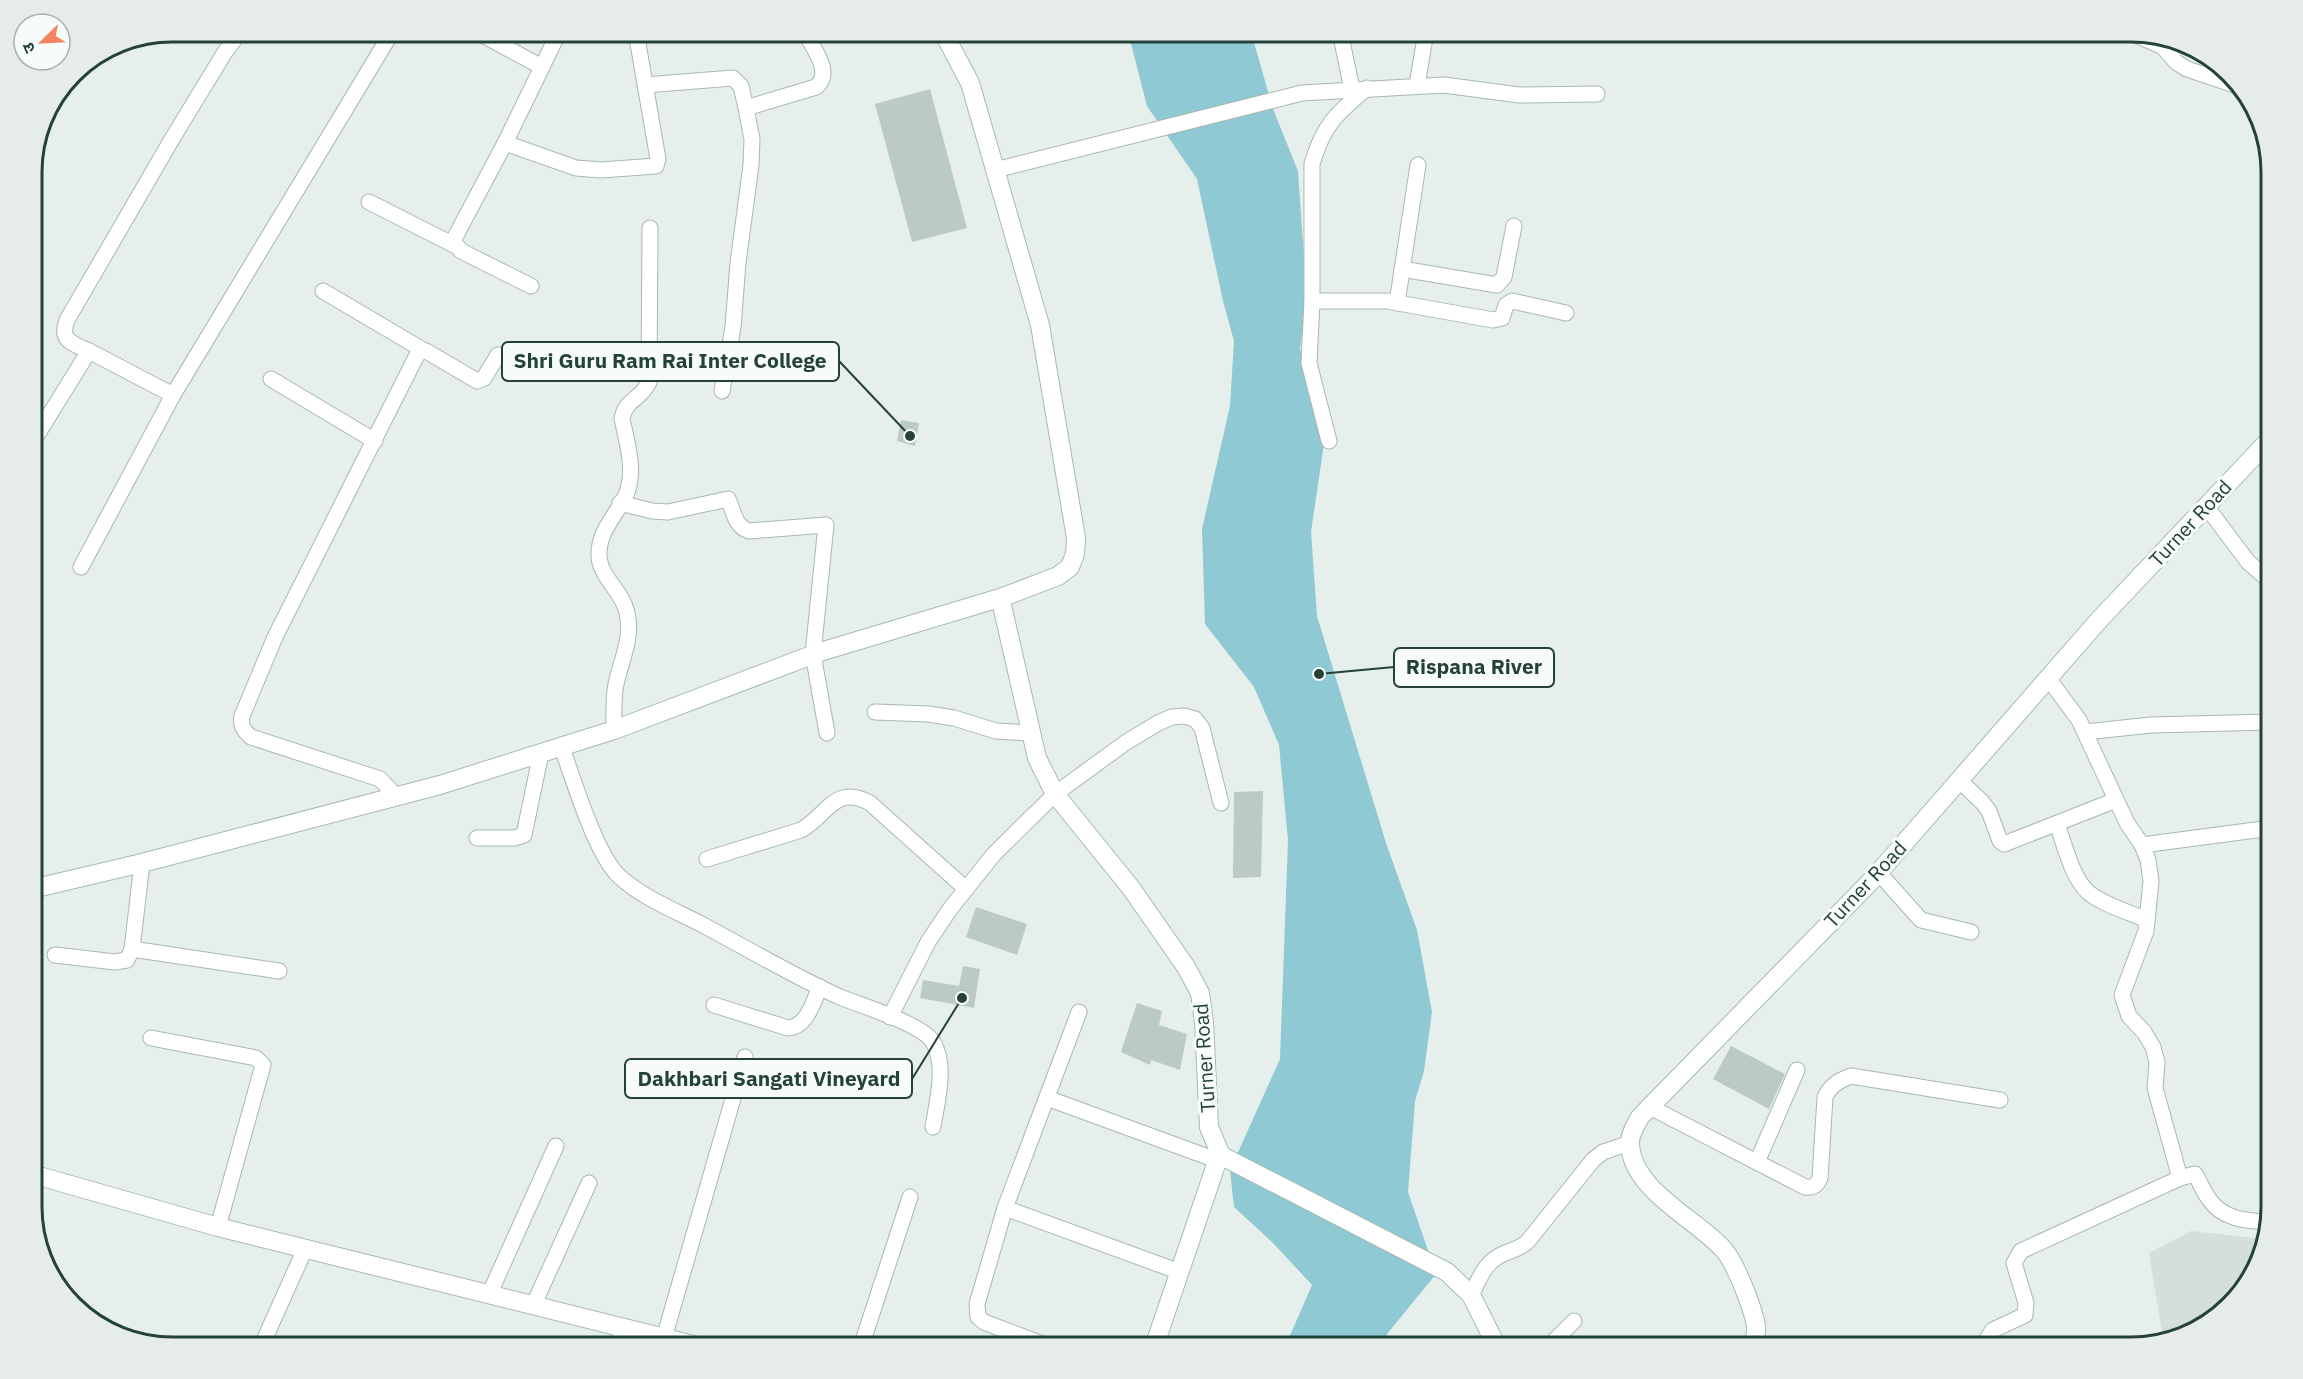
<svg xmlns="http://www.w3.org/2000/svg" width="2303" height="1379" viewBox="0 0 2303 1379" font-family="'IBM Plex Sans','Noto Sans Devanagari',sans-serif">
<rect width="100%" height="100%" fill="#e6efeb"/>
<!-- built -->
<path fill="#d4dfda" d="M2191 1231 2263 1239 2253 1278 2202 1329 2163 1339 2149 1253Z"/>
<!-- water -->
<path fill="#8ec9d4" d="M1128 32H1251L1273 109 1298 171 1307 301 1300 349 1325 437 1311 532 1317 616 1386 843 1417 930 1432 1012 1424 1071 1415 1101 1408 1192 1436 1274 1387 1334 1384 1347H1285L1312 1285 1273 1243 1234 1207 1230 1170 1280 1059 1288 840 1279 745 1254 687 1205 624 1202 529 1230 406 1234 341 1223 301 1197 179 1147 106Z"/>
<!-- building -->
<g fill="#bbcac4">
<path d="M930 89 967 228 912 242 875 104Z"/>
<path d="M901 420 919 423 915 446 897 441Z"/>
<path d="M1263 791 1261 877 1233 878 1234 792Z"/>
<path d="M976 907 1027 924 1017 955 966 937Z"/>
<path d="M963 966 980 969 974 1008 920 998 923 980 959 986Z"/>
<path d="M1137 1003 1162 1011 1159 1025 1187 1034 1180 1070 1151 1060 1150 1065 1121 1052Z"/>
<path d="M1731 1046 1785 1074 1769 1109 1713 1079Z"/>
</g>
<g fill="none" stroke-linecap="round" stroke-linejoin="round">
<!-- street casing -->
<g stroke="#a8b8b2" stroke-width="17">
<g id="street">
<path d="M477 32 542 67"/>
<path d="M1340 32 1352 89"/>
<path d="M2129 32 2163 47 2176 62 2187 69 2237 86"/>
<path d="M645 85 733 78 741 86 746 108"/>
<path d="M1417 85 1426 32"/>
<path d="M505 143 576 168 601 170 656 166 658 159 636 32"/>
<path d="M995 170 1302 93 1444 85 1519 95 1597 94"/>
<path d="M369 202 454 245"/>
<path d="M1402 269 1497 285 1504 277 1514 226"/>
<path d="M531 286 461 251 453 241 505 143 559 32"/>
<path d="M323 291 423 350"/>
<path d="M1312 301H1387L1493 320 1502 318 1506 305 1512 301 1566 313"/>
<path d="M1397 303 1418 165"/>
<path d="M89 351 173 395 392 32"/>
<path d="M271 379 375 441"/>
<path d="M722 391 733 327 738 263 751 165 752 139 746 108 816 87C834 73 812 47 805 32"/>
<path d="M1329 441 1309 363 1312 301V164C1323 125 1337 113 1367 88"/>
<path d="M32 443 89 351C72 343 59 341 67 320L172 139 225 52 240 32"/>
<path d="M620 503 652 511 668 512 728 499C734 511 734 526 749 531L826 525 813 654 827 733"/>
<path d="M2206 506 2248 562 2271 582"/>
<path d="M81 567 173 395"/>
<path d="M2048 678 2079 720 2127 823 2142 845 2148 860 2151 881 2146 931 2122 995 2129 1016 2144 1032 2153 1047 2157 1062 2155 1088 2180 1178"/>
<path d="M875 712 928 714 954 718 996 731 1031 733"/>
<path d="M614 730C614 714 613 699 616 684 621 660 633 638 627 613 623 591 600 578 599 556 598 531 616 516 626 495 636 472 627 442 622 419 625 399 641 400 649 382L650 228"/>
<path d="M2085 732 2151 725 2271 722"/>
<path d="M561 745C573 778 596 856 620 877 643 898 676 911 703 925 748 949 793 976 840 997 862 1006 922 1024 933 1042 947 1065 937 1102 933 1127"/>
<path d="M1959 780 1982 802 1989 811 2000 841 2004 844 2116 800"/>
<path d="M396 796 380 779 251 737C244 731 240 726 242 716L275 637 417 355 423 350 426 351 477 381 484 378 498 355"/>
<path d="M2057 824C2064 843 2072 878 2088 892 2101 904 2131 913 2147 920"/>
<path d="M477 838H514L524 835 541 753"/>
<path d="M2142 845 2271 828"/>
<path d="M707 859 801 830C828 815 834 784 870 803L966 889"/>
<path d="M1878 872 1921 920 1971 932"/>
<path d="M132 949 279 971"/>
<path d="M55 955 115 962 127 960 132 949 142 863"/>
<path d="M714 1005 788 1028C807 1027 813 1002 820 987"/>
<path d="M890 1017 928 942 950 909 994 854 1055 794 1125 743 1158 723 1172 717 1184 716 1195 719 1202 728 1221 803"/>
<path d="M151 1038 256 1058 263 1065 218 1227"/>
<path d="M1047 1098 1219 1161"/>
<path d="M1650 1107 1805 1187C1814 1188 1817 1185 1820 1178L1825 1097C1831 1085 1838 1081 1851 1076L2000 1100"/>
<path d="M1757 1162 1797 1070"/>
<path d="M1005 1208 1180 1272"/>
<path d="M489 1295 556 1146"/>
<path d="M1471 1295C1479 1280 1484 1264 1499 1256 1510 1250 1519 1250 1528 1241L1593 1160 1603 1152 1630 1143"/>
<path d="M533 1306 589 1183"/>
<path d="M664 1338 745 1057"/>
<path d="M1629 1345 1631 1347"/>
<path d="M261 1347 305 1249"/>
<path d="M617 1347 623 1328"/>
<path d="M861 1347 910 1197"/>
<path d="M1050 1347 984 1322 978 1317 977 1304 1005 1208 1079 1012"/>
<path d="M1548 1347 1574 1321"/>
<path d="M1989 1347 1987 1339 1993 1330 2025 1315 2026 1303 2014 1263 2021 1251 2180 1178 2195 1174C2200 1182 2203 1191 2209 1199 2222 1219 2246 1221 2268 1222"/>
</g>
</g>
<!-- secondary casing -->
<g stroke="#a4bbb3" stroke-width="20">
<g id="secondary">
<path d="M1003 597 1001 601 1037 758 1055 794 1131 888 1186 967 1200 993 1204 1022 1209 1127 1220 1153 1224 1157 1447 1272 1471 1295 1497 1347"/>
<path d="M32 889 142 863 440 785 614 730 820 652 1003 597 1058 576 1070 567 1075 554 1076 538 1040 325 970 83 943 32"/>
<path d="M32 1174 218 1227 701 1347"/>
<path d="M1154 1347 1220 1153"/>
<path d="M1753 1347C1754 1341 1757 1332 1756 1325 1752 1306 1736 1264 1724 1250 1697 1219 1630 1190 1630 1142 1630 1133 1636 1125 1640 1117L1873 879 2099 620 2271 438"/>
</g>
</g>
<!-- street -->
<use href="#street" stroke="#fff" stroke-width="15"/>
<!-- secondary -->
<use href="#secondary" stroke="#fff" stroke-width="18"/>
</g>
<g text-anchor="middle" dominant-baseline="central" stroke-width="6" stroke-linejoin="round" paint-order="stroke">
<!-- street labels -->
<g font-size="20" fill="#24423a" stroke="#f7fbf9">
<text transform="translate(2190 523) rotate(-47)">Turner Road</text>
<text transform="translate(1865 884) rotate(-47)">Turner Road</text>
<text transform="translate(1204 1058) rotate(-94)">Turner Road</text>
</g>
</g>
<!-- crop -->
<path d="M0 0H2303V1379H0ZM172 42H2131A130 130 0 0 1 2261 172V1207A130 130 0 0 1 2131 1337H172A130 130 0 0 1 42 1207V172A130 130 0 0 1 172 42Z" fill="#e6ecea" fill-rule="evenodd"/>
<path fill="none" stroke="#24423a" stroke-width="3" d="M172 42H2131A130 130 0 0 1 2261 172V1207A130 130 0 0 1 2131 1337H172A130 130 0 0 1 42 1207V172A130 130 0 0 1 172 42Z"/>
<!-- callouts -->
<path fill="none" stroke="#24423a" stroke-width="2" d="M910 436L839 361M1319 674L1394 667M962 998L912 1079"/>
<g fill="#24423a" stroke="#f7fbf9" stroke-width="2">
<circle cx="910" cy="436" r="6"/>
<circle cx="1319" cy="674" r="6"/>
<circle cx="962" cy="998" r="6"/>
</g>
<g fill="#f7fbf9" stroke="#24423a" stroke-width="2">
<rect x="502" y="342" width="337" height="39" rx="6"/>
<rect x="1394" y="648" width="160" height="39" rx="6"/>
<rect x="625" y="1059" width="287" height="39" rx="6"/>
</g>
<g font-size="21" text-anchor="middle" font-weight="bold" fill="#24423a">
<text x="670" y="368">Shri Guru Ram Rai Inter College</text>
<text x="1474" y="674">Rispana River</text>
<text x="769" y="1086">Dakhbari Sangati Vineyard</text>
</g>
<!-- north arrow -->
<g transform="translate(42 42) rotate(246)"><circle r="28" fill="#f7fbf9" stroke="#a3b1ad" stroke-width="1.5"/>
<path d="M0-4.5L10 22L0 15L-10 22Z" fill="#f4845f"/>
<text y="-9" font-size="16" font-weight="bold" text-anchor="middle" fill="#24423a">उ</text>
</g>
</svg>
